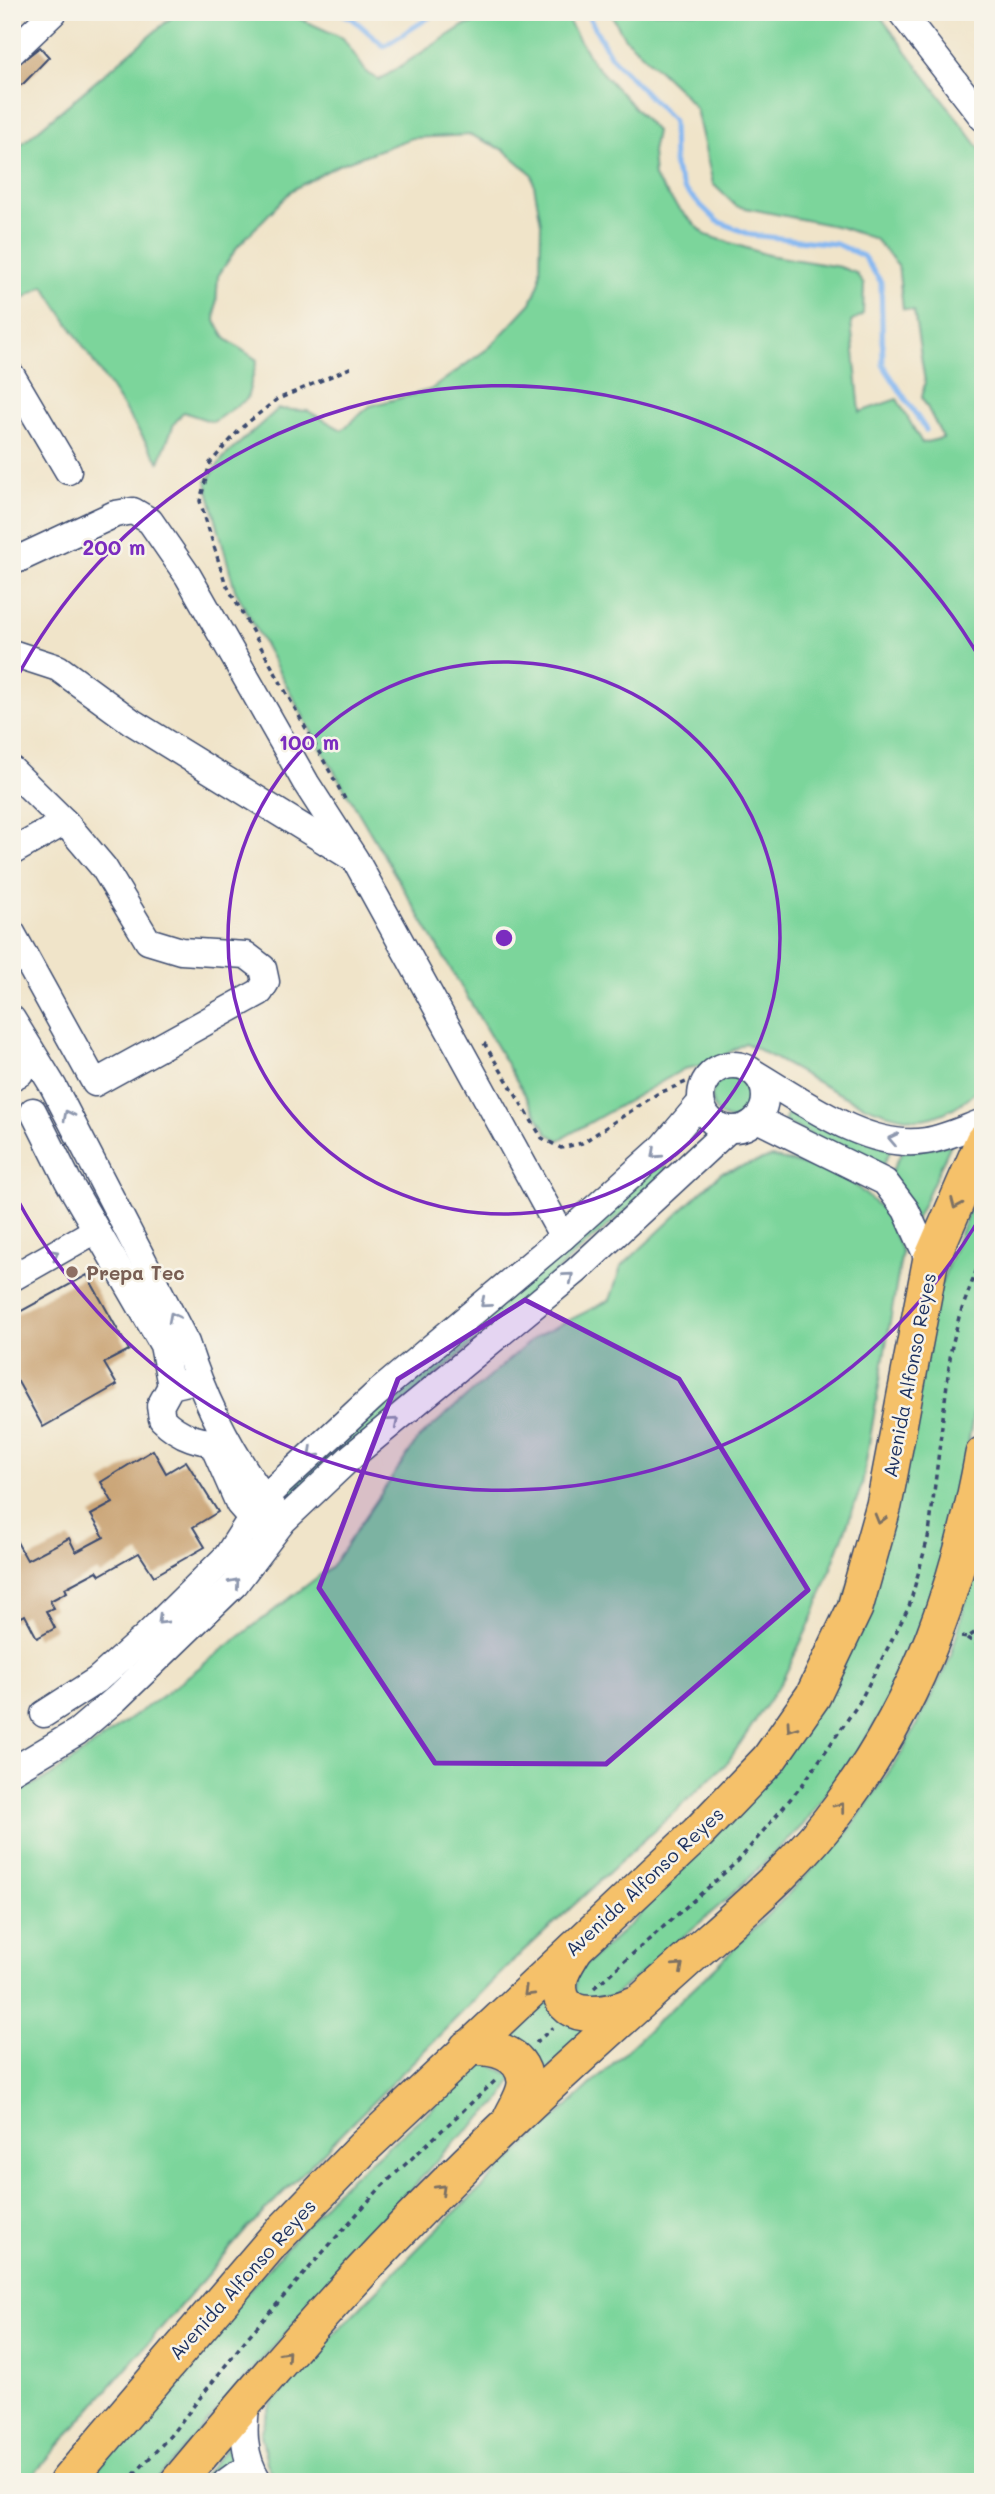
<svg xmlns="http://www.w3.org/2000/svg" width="995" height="2494" viewBox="0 0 995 2494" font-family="Mali,sans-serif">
<rect width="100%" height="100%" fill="#f7f3e8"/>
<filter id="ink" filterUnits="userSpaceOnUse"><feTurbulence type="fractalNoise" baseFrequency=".0143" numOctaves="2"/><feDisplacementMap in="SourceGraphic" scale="14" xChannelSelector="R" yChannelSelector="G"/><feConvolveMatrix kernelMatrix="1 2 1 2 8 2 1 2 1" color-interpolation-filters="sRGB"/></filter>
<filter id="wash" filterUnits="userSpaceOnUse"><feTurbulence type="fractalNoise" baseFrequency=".00686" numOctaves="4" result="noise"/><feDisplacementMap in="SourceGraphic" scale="28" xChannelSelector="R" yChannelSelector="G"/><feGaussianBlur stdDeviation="1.57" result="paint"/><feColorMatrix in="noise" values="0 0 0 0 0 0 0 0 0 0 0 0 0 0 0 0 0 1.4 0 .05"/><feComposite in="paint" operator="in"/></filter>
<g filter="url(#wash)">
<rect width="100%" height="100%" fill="#f0e4c9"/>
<!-- green -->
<g fill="#7bd59b" stroke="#4b827c" stroke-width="2">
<path d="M178 12H285L343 38 367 73 379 80 463 26 475 23 479 12H563L593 63 656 131 652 152 654 177 678 208 706 235 768 255 840 267 856 273 864 285 863 314 851 322 860 412 897 399 922 443 943 438 922 397 925 382 914 311 903 309 898 265 875 239 840 227 736 206 713 184 696 109 681 91 624 37 610 12H877L983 153V1083C968 1102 938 1121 913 1119 855 1112 797 1067 745 1043L710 1064 684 1069 559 1140 548 1134 317 742 235 590 206 482 224 457 278 409 308 411 342 430 370 406 430 390 490 347 531 303 540 281 541 223 532 174 504 150 471 135 412 138 338 165 292 190 238 246 218 276 215 321 226 339 257 360 247 399 213 422 183 412 174 424 159 462 44 286 12 305V152Z"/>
<circle cx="734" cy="1098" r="22"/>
<path d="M791 1106 891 1150 881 1169 784 1122Z"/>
<path d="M951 1144 916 1220 889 1176 902 1152Z"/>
<path d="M772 1157 844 1175 884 1211 902 1252 862 1485 812 1619 783 1679 727 1763 508 1966 247 2229 27 2482H12V1795L49 1777 166 1693 332 1566 419 1438 535 1337 610 1300 621 1267 721 1173Z"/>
<path d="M665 1166 669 1173 287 1506 279 1497 309 1466 658 1167Z"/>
<path d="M983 1174V1361L951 1538 903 1678 859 1750 803 1825 726 1900 613 1997 576 1998 575 1974 633 1922 809 1719 937 1294Z"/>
<path d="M983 1522V2482H276L267 2463 261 2434 270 2406 314 2354 434 2232 722 1961 845 1836 903 1751 950 1659 968 1593Z"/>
<path d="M548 1989 592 2028 532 2085 490 2042Z"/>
<path d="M486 2062 513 2076 503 2098 444 2152 155 2482H80L336 2191Z"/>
<path d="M232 2441 240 2457 218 2482H198Z"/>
</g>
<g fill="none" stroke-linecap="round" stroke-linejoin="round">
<!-- stream -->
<g stroke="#84b7f1" stroke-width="5">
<path d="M339 12 353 19 384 46 438 12"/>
<path d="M586 12 611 57 673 121 674 167 684 189 717 221 751 235 836 244 863 256 881 282 883 365 926 430"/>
</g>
</g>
<g id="blocks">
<!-- building -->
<g fill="#cba678">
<path d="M40 47 49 57 23 84 12 87V69Z"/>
<path d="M87 1275 129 1350 104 1363 117 1385 43 1427 12 1371V1316Z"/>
<path d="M153 1450 166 1473 186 1461 218 1512 193 1527 205 1547 154 1576 139 1553 100 1575 97 1571 65 1588 67 1592 50 1601 54 1608 46 1611 55 1628 37 1638 25 1615 12 1622V1533L27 1560 69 1538 76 1552 104 1537 91 1515 113 1503 101 1482Z"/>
</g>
</g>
</g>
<g filter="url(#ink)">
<use href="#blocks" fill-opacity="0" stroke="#3b4a6e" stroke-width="2"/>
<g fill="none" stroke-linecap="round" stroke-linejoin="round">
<!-- minor casing -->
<g stroke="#3b4a6e" stroke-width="29">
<g id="minor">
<path d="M901 12 983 118"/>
<path d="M12 52 54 12"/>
<path d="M12 376 68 471"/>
<path d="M12 562 115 514 133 511 150 521 188 576 306 783 355 859 563 1237"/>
<path d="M12 653 58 668 132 722 351 857"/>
<path d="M12 770 65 822 104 868 148 941 181 951 246 955 263 968 266 982 260 992 95 1083 12 933"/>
<path d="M12 852 65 822"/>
<path d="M12 1019 53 1086 186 1343C206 1405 233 1459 274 1510"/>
<circle cx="733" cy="1097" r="32"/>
<path d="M756 1074C803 1102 869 1151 926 1141 945 1138 964 1129 983 1122"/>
<path d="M12 1077 20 1073 27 1045"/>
<path d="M33 1111 68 1181 163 1345 171 1386"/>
<path d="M757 1119 885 1182 906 1210 930 1263"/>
<path d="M12 1278 96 1230"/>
<path d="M188 1382 171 1386 160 1406 162 1419C179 1436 202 1445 225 1441"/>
<path d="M212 1443 239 1504 261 1529"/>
<path d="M44 1714 97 1680 145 1637 227 1556 264 1498 375 1395 563 1237 663 1147 701 1102"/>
<path d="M12 1771 77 1732 116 1699 235 1584 283 1521 352 1456 576 1271 728 1130"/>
<path d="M247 2399C243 2428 242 2456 259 2482"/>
<path d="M226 2482 237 2474 252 2472"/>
</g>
</g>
<!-- major casing -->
<g stroke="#3b4a6e" stroke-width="38">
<g id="major">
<path d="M575 1949C570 1958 562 1969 560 1979 554 2026 610 2015 635 2004"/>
<path d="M467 2048C490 2046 523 2051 525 2081 526 2093 516 2107 511 2118"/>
<path d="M67 2482 273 2241 364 2147 698 1833 769 1759 813 1696 855 1608 884 1505 930 1263 983 1141"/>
<path d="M178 2482C282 2357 390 2234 509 2123 570 2064 634 2008 697 1951 748 1906 802 1860 842 1804 920 1698 960 1582 983 1454"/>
</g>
</g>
<!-- path -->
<g stroke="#3b4a6e" stroke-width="3.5" stroke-dasharray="5 5" stroke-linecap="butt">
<path d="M345 799 225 582 200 501 210 463 241 428 276 400 352 367"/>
<path d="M484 1043 542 1138 561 1148 582 1143 657 1094 713 1071"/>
<path d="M961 1637 967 1638 983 1627"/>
<path d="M967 1638 983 1648"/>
<path d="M594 1988 738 1861 803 1784 859 1703 909 1607 929 1534 951 1350 959 1317 983 1253"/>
<path d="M536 2043 553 2027"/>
<path d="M127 2482 170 2436 247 2338 380 2188 497 2079"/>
</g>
<!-- minor -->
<use href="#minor" stroke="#fff" stroke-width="26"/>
<!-- major -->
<use href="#major" stroke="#f5c16b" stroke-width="35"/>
</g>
<!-- one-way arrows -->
<defs><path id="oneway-chevron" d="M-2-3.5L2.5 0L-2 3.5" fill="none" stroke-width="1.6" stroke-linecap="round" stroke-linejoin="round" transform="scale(1.75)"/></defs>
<g stroke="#8d97ae">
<use href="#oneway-chevron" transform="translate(68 1115) rotate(-117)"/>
<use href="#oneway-chevron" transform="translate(893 1139) rotate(-168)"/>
<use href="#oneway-chevron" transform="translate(656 1154) rotate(137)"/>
<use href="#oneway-chevron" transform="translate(54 1254) rotate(-29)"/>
<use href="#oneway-chevron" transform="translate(569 1277) rotate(-40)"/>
<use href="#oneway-chevron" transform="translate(485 1303) rotate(140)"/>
<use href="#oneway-chevron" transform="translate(173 1317) rotate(-117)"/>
<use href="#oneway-chevron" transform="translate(394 1422) rotate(-40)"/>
<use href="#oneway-chevron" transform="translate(313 1453) rotate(137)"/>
<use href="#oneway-chevron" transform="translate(235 1583) rotate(-49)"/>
<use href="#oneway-chevron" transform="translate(162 1620) rotate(135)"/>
</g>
<g stroke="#7d7164">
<use href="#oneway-chevron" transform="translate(956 1204) rotate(113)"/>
<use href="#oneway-chevron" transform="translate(880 1519) rotate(106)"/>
<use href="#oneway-chevron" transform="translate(791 1727) rotate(125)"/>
<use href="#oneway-chevron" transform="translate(840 1807) rotate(-52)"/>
<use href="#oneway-chevron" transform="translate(679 1967) rotate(-42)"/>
<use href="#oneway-chevron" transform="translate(528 1992) rotate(136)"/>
<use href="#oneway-chevron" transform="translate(441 2189) rotate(-44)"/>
<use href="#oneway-chevron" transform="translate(286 2355) rotate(-48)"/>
</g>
</g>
<!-- marked area -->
<path fill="#7b2cbf" fill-opacity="0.2" stroke="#7b2cbf" stroke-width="5" stroke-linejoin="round" d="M525 1300 679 1379 808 1590 606 1764 435 1763 319 1588 398 1379Z"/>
<!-- distance rings -->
<g fill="none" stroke="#7b2cbf" stroke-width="3.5">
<circle cx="504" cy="938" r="276"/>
<path d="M982 1214A552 552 0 0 1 14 1193M14 683A552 552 0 0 1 982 662"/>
</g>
<!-- markers -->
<circle fill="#8d6e63" stroke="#f7f3e8" stroke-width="2.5" cx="72" cy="1272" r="7"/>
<g text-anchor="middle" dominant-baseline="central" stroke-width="5" stroke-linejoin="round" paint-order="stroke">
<!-- education labels -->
<g font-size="19" font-weight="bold" fill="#785e54" stroke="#f7f3e8" text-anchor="start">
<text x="86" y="1272">Prepa Tec</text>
</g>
<!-- street labels -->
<g font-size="19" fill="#1b2f5e" stroke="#f7f3e8">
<text transform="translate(909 1375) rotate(-79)">Avenida Alfonso Reyes</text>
<text transform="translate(644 1881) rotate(-43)">Avenida Alfonso Reyes</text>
<text transform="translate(242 2279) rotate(-48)">Avenida Alfonso Reyes</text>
</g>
</g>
<circle cx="504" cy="938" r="10" fill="#7b2cbf" stroke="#f7f3e8" stroke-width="3.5"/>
<g font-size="21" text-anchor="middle" font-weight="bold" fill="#7b2cbf" stroke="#f7f3e8" stroke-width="5" stroke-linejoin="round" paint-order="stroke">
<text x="114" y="555">200 m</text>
<text x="309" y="750">100 m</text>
</g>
<!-- margin -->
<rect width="995" height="2494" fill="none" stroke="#f7f3e8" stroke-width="42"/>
</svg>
